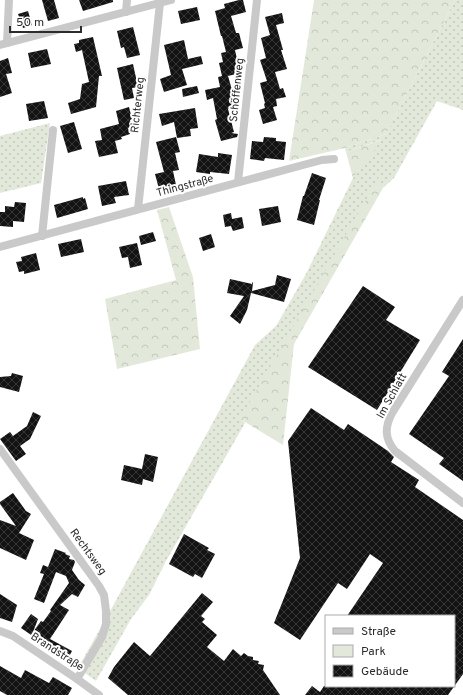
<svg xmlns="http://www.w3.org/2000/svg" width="463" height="695" viewBox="0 0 463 695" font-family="Overpass,sans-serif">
<defs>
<pattern id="green-dots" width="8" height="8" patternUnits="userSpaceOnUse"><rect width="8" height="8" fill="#e2e9da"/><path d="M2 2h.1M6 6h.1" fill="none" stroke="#c2c8bb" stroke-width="1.8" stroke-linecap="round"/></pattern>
<pattern id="forest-crowns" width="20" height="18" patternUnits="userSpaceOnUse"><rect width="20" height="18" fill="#e2e9da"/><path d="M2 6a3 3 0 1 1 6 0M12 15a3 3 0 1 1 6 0" fill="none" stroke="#c2c8bb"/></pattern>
<pattern id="building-cross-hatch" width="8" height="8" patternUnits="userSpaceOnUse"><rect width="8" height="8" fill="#131313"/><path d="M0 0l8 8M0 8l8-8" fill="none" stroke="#363636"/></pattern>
</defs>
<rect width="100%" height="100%" fill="#fff"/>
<!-- green -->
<g fill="url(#green-dots)">
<path d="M455 0H463V110L437 101 394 178 383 188 379 178 241 419 245 423 166 561 149 595 131 619 96 681 78 668 114 604 255 345 276 326 306 274 353 178 381 140 346 152 345 148 386 134Z"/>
<path d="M50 123 41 183 0 193V136Z"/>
</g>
<!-- forest -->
<g fill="url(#forest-crowns)">
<path d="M314 0H455L386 134 345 148 289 161Z"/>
<path d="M382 140 353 178 346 152Z"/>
<path d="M379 177 383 188 294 344 283 445 240 419Z"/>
<path d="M169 207 193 277 200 349 117 369 105 299 176 280 157 210Z"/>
</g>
<!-- building -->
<g fill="url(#building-cross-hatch)">
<path d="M42 0H54L59 18 48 21Z"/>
<path d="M79 0H113V2L83 11Z"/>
<path d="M239 0H243L246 12 231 16 236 33H239L243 48 235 50 240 73 228 76 232 90H233L237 107 228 109 234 132 231 133 238 134 237 137 221 141 215 120 217 119 213 98 207 100 205 90 220 87 218 77 222 76 219 63 223 62 221 53 226 52 222 36H221L215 11 225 8 224 4Z"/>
<path d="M197 7 200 20 181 24 178 11Z"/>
<path d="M28 11 32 25 23 28 18 14Z"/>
<path d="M282 13 284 23 276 25 283 50H281L287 69 275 72 280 89 283 88 286 97 276 99 277 106 273 107 277 120 263 124 259 110 265 108 264 104 265 103 260 83 267 81 260 60 266 58 261 38 270 35 265 17Z"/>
<path d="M133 27 140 55 127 58 124 47 121 48 117 31Z"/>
<path d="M93 37 102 76H99L96 107 71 114 68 103 80 99 82 84 89 82 82 50 76 52 74 44 79 43V40Z"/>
<path d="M184 40 188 59 201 56 203 64 182 69 187 85 164 92 160 79 171 75 164 45Z"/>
<path d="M47 49 51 64 31 68 28 53Z"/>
<path d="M8 58 12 73 6 74 12 93 0 97V61Z"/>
<path d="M133 64 138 87 132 88 134 98 124 100 117 68Z"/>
<path d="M197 86 199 93 183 97 182 89Z"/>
<path d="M44 101 48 118 29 121 26 104Z"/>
<path d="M129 107 132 119 130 120 131 127 128 128 130 134 121 137 122 139 115 141 118 153 99 157 95 141 102 140 100 129 119 124 116 111Z"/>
<path d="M195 108 198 128 190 129 191 136 177 138 174 122 162 126 159 114Z"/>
<path d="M74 122 82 149 68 153 60 126Z"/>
<path d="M176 137 180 152 175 153 179 170 173 171 176 185 159 189 155 174 164 172 156 142Z"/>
<path d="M264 137 276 138V141L286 142 284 160 265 158 264 161 250 159 252 141 263 142Z"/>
<path d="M218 153 232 155 229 174 210 172V174L196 172 199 154 218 157Z"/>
<path d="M312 173 326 178 319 200H320L314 225 297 220 303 196H304Z"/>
<path d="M126 181 129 195 114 197 116 203 102 206 98 186Z"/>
<path d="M83 197V199L85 198 88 209 57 218 54 205Z"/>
<path d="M15 202 26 203 24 222 13 221V227L0 226V212H5V206L14 207Z"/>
<path d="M278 206 281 222 262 226 259 209Z"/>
<path d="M231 213 232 219 242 217 244 228 233 231 231 226 225 227 223 215Z"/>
<path d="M153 232 156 241 141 245 139 236Z"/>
<path d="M211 234 215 247 203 251 199 238Z"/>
<path d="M81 239 84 252 61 257 58 244Z"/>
<path d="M137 243 142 265 130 268 128 257 122 258 119 247Z"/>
<path d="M36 253 40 270 24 274V271L19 272 16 262 22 261 21 257Z"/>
<path d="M277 275 291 279 284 302 251 293 247 310 240 324 230 316 244 296 227 293 230 279 252 284V282L253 283 252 291 275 285Z"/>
<path d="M363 286 395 307 386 320 420 340 377 410 308 367Z"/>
<path d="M463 339V481L439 464 444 458 409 434 449 376 442 372Z"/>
<path d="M12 373 23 376 19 392 0 387V377L11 376Z"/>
<path d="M311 408 344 430 348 424 388 451 394 457 391 462 419 480 415 487 463 520V674L448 695H305L312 686 320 692 324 686H454V616H347L383 563 370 554 347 589 338 583 300 640 274 623 300 558 288 441Z"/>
<path d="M33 412 41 416 30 439 20 446 26 454 16 461 0 439 10 432 13 436 27 426Z"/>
<path d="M145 454 158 457 153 482 143 479 142 485 121 480 124 465 142 469Z"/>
<path d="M13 493 26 511 31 514 19 533 34 540 26 560 0 548V520L16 526 0 504V502Z"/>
<path d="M184 534 209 548 207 550 215 554 202 578 195 574 193 577 169 564Z"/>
<path d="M55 549 66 553 65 554 70 556 69 559 74 560 75 562 72 570 79 580 85 585 78 597 72 594 60 605 69 610 50 639 72 651 67 660 52 651 53 650 21 628 31 614 38 619 33 632 41 621 43 622 51 611 50 610 69 583 66 576 56 572 44 603 34 599 44 574 40 573 43 565 48 567Z"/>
<path d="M202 593 213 602 201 616 205 619 202 622 217 635 207 647 224 661 233 649 241 656 244 653 248 656 253 657V660L259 661 258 664 264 665 263 670 280 695H128L108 678 114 667 134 642 150 656Z"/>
<path d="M0 594 17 605 12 622 0 618Z"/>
<path d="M0 666 21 678 25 670 49 683 53 677 72 688 68 695H7L0 691Z"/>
</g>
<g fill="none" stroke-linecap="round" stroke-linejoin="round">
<!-- street -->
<g stroke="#c9c9c9" stroke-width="8">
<path d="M126 12 127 0"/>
<path d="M7 43 9 0"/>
<path d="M0 45 171 0"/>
<path d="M238 182 257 0"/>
<path d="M138 209 160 3"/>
<path d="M42 236 53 130"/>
<path d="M0 247 303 165 322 160 334 159"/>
<path d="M463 300 392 413C385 427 384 438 395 451L463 503"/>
<path d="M0 449 99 586 104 595 106 611V624L102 637 77 679"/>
<path d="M0 631 13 636 77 679 99 695"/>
</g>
</g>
<g text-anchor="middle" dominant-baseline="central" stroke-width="4" stroke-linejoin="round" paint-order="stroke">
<!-- street labels -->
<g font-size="11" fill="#2c2c2c" stroke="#fff">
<text transform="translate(237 90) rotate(-84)">Schöffenweg</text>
<text transform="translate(138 105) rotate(-84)">Richterweg</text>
<text transform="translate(185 186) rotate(-15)">Thingstraße</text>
<text transform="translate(392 396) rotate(-61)">Im Schlatt</text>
<text transform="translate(88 552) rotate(54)">Rechtsweg</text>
<text transform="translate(57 652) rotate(33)">Brandstraße</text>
</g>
</g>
<!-- legend -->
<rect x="325" y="615" width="130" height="72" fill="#ffffff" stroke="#ababab"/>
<rect x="333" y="628" width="20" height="6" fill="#c9c9c9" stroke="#ababab"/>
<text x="361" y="635" font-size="12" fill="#2c2c2c">Straße</text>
<rect x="333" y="645" width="20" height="12" fill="#e2e9da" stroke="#ababab"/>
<text x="361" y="655" font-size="12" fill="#2c2c2c">Park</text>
<rect x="333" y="665" width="20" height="12" fill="url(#building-cross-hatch)" stroke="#ababab"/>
<text x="361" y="675" font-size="12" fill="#2c2c2c">Gebäude</text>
<!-- scale -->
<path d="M10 26v6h71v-6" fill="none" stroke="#2c2c2c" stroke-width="2"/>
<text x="16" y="26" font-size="12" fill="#2c2c2c" stroke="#ffffff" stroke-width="3" paint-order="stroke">50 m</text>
</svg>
